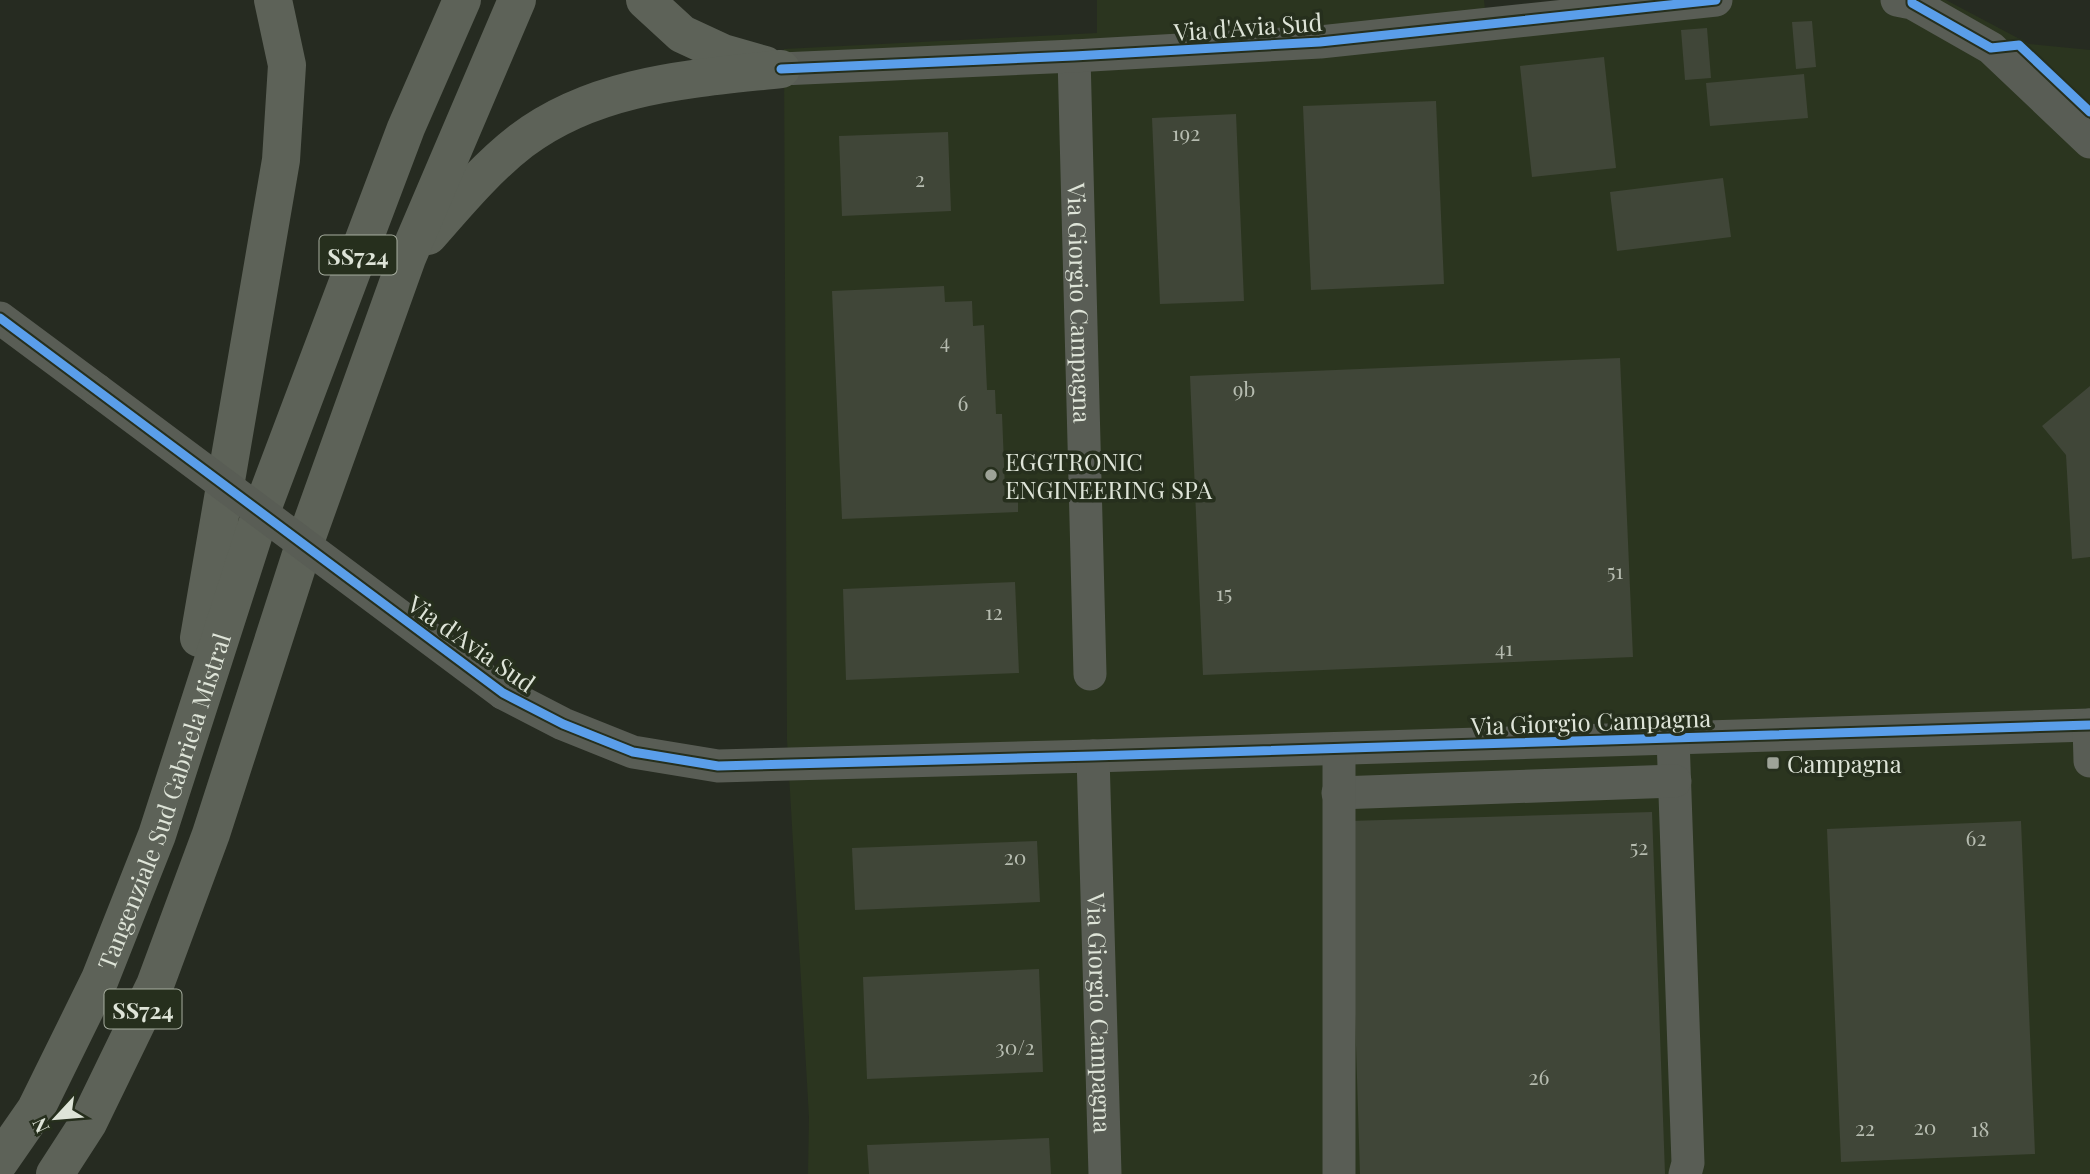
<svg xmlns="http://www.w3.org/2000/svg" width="2090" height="1174" viewBox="0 0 2090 1174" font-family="'Playfair Display',serif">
<rect width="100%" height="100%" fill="#262b21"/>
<!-- built -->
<path fill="#2b351f" d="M1097 0H1484L1485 10 1577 0H1946L2029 44 2090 50V1174H808L809 1117 787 740 784 49 1097 33Z"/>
<!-- building -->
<g fill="#404638">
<path d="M1812 21 1816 67 1796 69 1792 22Z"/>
<path d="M1707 28 1711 78 1685 80 1681 30Z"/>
<path d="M1604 57 1616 168 1532 177 1520 66Z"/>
<path d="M1804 74 1808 118 1710 126 1706 83Z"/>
<path d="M1436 101 1444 284 1311 290 1303 106Z"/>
<path d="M1236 114 1244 301 1160 304 1152 118Z"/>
<path d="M948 132 951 211 842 216 839 136Z"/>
<path d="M1723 178 1731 237 1617 251 1610 192Z"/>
<path d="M944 286 945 302 972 301 973 326 984 325 987 390H995L996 414H1002L1005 489 1018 488V512L842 519 832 291Z"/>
<path d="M1620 358 1633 657 1203 675 1190 376Z"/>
<path d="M2090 386V557L2072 559 2066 455 2042 426Z"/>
<path d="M1015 582 1019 673 846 680 843 589Z"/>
<path d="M1652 812 1665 1174H1360L1349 821Z"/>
<path d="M2021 821 2035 1154 1841 1162 1827 829Z"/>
<path d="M1037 841 1040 902 855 910 852 848Z"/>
<path d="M1039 969 1043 1072 867 1079 863 977Z"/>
<path d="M1049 1138 1051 1174H869L867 1145Z"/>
</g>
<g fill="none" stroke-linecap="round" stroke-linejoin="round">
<!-- minor -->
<g stroke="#595d55" stroke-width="33">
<path d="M1897 0 1912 3 1991 48 2090 142"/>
<path id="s1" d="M1074 56 1090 674"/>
<path d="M781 69 1074 56 1320 42 1716 0"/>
<path d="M0 318 97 390"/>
<path d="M503 693 563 724 633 752 718 766 1093 756 2090 725"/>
<path d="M2089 725 2090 761"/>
<path d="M1673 738 1688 1163 1685 1174"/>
<path id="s2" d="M1093 756 1105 1174"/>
<path d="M1338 793 1675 781"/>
<path d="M1339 1174V749"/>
</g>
<!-- highway -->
<g stroke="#5d6258" stroke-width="38">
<path d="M645 0 682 34 723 53 765 65"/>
<path d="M428 236C457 203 486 168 521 141 596 84 691 79 781 69"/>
<path d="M199 638 281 160 287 65 273 0"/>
<path id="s3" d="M0 1161 36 1109 100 979 157 835 261 512 406 128 462 0"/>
<path d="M55 1174 88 1123 155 985 211 834 304 545 407 258 517 0"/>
</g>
<!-- minor-bridge -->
<path stroke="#595d55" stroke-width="33" d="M97 390 503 693"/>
<!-- cycleway casing -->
<g stroke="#262f1d" stroke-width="13">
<g id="cycleway">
<path d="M1912 0V3L1991 48 2019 45 2090 112"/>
<path d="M781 69 1074 56 1320 42 1716 0"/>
<path d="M0 318 503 693 563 724 633 752 718 766 1093 756 2090 725"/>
</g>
</g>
<!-- cycleway -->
<use href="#cycleway" stroke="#5a9eea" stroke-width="9"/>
</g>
<!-- markers -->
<g fill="#9ea398" stroke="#262f1d" stroke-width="2.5">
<circle cx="991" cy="475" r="7"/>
<rect x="1766" y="756" width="14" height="14" rx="3.5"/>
</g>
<g text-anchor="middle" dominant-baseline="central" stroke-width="7" stroke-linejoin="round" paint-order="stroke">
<!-- number labels -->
<g font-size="21" fill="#b6bcb0">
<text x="1186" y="132">192</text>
<text x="920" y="178">2</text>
<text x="945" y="340">4</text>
<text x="1244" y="388">9b</text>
<text x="963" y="402">6</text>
<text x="1615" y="570">51</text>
<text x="1224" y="592">15</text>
<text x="994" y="611">12</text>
<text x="1504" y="647">41</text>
<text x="1976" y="837">62</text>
<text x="1639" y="846">52</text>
<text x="1015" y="856">20</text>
<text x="1015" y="1046">30/2</text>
<text x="1539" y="1076">26</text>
<text x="1925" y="1126">20</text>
<text x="1865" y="1127">22</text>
<text x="1980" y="1128">18</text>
</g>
<!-- shield labels -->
<g fill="#262f1d" stroke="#a7aea0" stroke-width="2">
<rect x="319.5" y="235.5" width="77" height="39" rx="5"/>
<rect x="104.5" y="989.5" width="77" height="39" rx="5"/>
</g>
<g font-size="23" font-weight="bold" fill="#dee4d8">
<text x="358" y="255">SS724</text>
<text x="143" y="1009">SS724</text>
</g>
<!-- street labels -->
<g font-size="24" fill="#dee4d8" stroke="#262f1d">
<text transform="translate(1248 26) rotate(-4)">Via d'Avia Sud</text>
<text stroke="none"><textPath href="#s1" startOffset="247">Via Giorgio Campagna</textPath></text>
<text transform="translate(472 643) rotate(35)">Via d'Avia Sud</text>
<text transform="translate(1591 721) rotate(-2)">Via Giorgio Campagna</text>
<text stroke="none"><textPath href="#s3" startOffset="397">Tangenziale Sud Gabriela Mistral</textPath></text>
<text stroke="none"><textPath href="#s2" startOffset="257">Via Giorgio Campagna</textPath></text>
</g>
<!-- poi labels -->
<g font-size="24" fill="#dee4d8" stroke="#262f1d" text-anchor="start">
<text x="1005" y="461">EGGTRONIC<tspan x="1005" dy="28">ENGINEERING SPA</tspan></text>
<text x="1787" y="763">Campagna</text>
</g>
</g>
<!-- north arrow -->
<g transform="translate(56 1118) rotate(244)" stroke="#262f1d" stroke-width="5" paint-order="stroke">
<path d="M0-5L12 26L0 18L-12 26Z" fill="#dee4d8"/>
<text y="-10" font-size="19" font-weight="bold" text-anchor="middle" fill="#dee4d8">N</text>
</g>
</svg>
